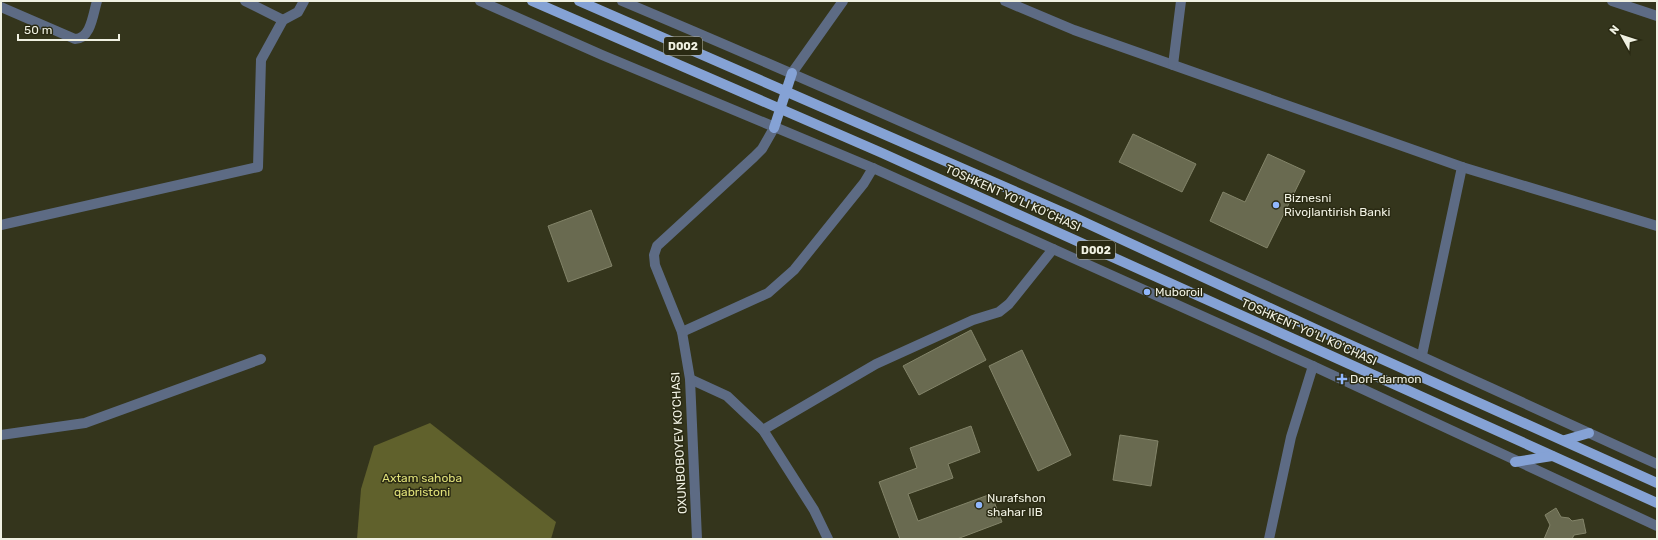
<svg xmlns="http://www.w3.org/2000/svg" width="1658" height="540" viewBox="0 0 1658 540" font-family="Rubik,sans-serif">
<rect width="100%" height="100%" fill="#34351c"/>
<!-- green -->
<path fill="#60612c" d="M430 423 556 522 551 539H357L361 489 374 446Z"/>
<!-- building -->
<g fill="#696a50" stroke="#838469">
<path d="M1133 134 1196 164 1182 192 1119 162Z"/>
<path d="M1268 154 1305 171 1267 248 1210 221 1223 192 1245 202Z"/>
<path d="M591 210 612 266 568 282 548 226Z"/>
<path d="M971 330 986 360 919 395 903 366Z"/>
<path d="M1022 350 1071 455 1038 471 989 366Z"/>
<path d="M971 426 980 452 948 464 953 478 908 494 918 521 991 494 1002 522 957 539H900L879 482 917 468 910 448Z"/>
<path d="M1120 435 1158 441 1151 486 1113 480Z"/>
<path d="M1556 508 1561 517 1569 518 1572 521 1583 519 1586 533 1574 535 1572 539H1544L1550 525 1545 515Z"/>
</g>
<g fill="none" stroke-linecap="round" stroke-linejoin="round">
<!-- minor -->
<g stroke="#5d6b84" stroke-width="10">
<path d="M245 1 283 20"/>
<path d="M480 1 602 55 873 168 1313 366 1657 526"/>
<path d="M622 1C971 148 1313 307 1657 464"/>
<path d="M1005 1 1074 30 1462 167 1657 226"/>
<path d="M1612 1 1657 16"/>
<path d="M1 7 75 39C91 39 93 14 97 1"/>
<path d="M1173 65 1181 1"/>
<path d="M792 73 843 1"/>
<path d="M1 225 258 167 261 60 283 20 298 12 304 1"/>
<path d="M682 332 768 293 794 270 864 183 873 168"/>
<path d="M1422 355 1462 167"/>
<path d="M690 379 727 396 763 430 814 510 828 539"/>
<path d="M763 430 876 364 973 320 999 312 1009 304 1053 249"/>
<path d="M1 435 85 423 261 359"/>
<path d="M697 539 690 379 682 332 655 265 654 255 657 246 754 157 762 149 774 128"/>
<path d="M1269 539 1291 437 1313 366"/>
</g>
<!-- major -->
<g stroke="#85a2d5" stroke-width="10">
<path d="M532 1 882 153 1657 503"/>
<path d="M579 1 1069 215 1324 333 1657 483"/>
<path d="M774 128 792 73"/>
<path d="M1565 440 1589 433"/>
<path d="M1515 462 1552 456"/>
</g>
</g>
<!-- markers -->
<g fill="#91b8fd" stroke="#2a2a13" stroke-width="1.5">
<circle cx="1276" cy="205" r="4"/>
<circle cx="1147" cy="292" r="4"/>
<path d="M1340 373h4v4h4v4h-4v4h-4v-4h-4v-4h4z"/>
<circle cx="979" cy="505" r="4"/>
</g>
<g text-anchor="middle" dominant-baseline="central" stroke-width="3" stroke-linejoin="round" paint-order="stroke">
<!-- shield labels -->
<g fill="#2a2a13" stroke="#b5b5a4" stroke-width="1">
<rect x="664" y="37" width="38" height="18" rx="3"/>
<rect x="1077" y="241" width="38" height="18" rx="3"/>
</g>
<g font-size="11" font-weight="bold" fill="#f0f1e2">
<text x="683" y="46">D002</text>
<text x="1096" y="250">D002</text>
</g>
<!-- street labels -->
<g font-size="12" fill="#f0f1e2" stroke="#2a2a13">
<text transform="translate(1013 198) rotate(24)">TOSHKENT YO'LI KO'CHASI</text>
<text transform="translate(1309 332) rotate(24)">TOSHKENT YO'LI KO'CHASI</text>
<text transform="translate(679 443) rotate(-93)">OXUNBOBOYEV KO‘CHASI</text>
</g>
<!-- poi labels -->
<g font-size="12" fill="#f0f1e2" stroke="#2a2a13" text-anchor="start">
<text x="1284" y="198">Biznesni<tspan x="1284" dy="14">Rivojlantirish Banki</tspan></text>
<text x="1155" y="292">Muboroil</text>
<text x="1350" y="379">Dori-darmon</text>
<text x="987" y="498">Nurafshon<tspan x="987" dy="14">shahar IIB</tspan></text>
</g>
<!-- park labels -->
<g font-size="12" fill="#e0e179" stroke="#2a2a13">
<text x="422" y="478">Axtam sahoba<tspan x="422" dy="14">qabristoni</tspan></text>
</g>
</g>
<!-- border -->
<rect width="1658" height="540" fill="none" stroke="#f0f1e2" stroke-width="4"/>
<!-- north arrow -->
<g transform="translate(1622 36) rotate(309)" stroke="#2a2a13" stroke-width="3" paint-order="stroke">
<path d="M0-3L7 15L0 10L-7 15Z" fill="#f0f1e2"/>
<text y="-6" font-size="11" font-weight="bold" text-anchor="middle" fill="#f0f1e2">N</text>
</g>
<!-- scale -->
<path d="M18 34v6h101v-6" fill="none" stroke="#f0f1e2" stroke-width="2"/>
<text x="24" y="34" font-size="12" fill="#f0f1e2" stroke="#2a2a13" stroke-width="3" paint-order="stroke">50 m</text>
</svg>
